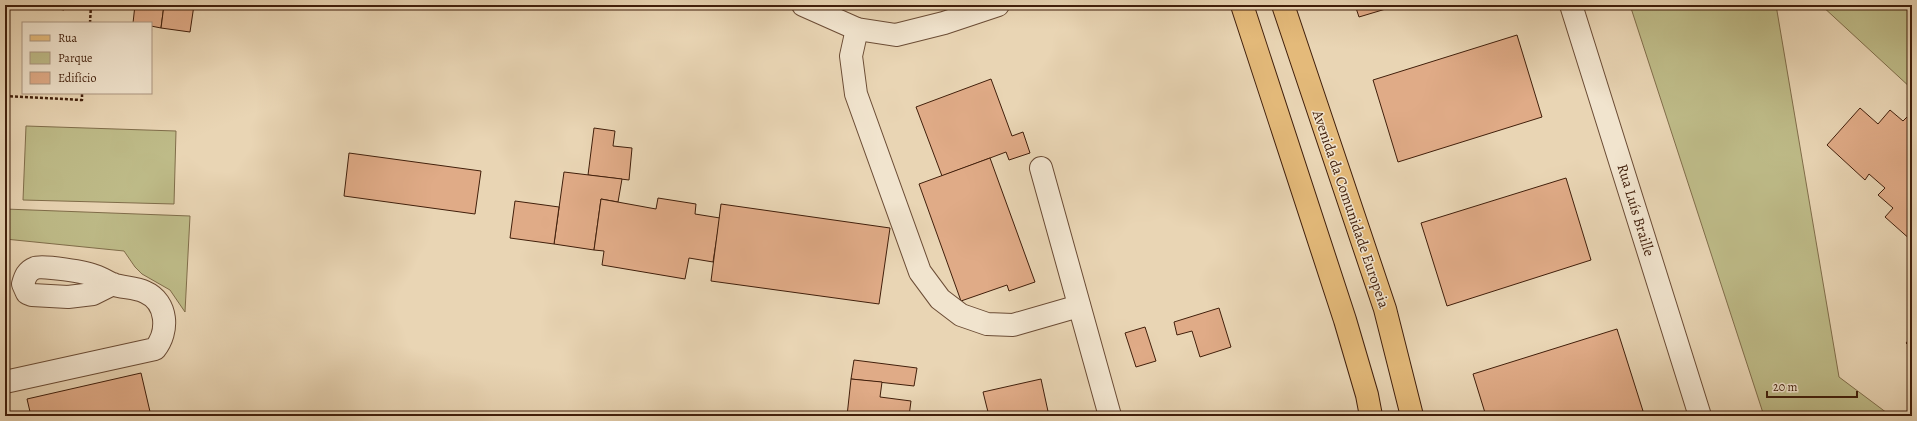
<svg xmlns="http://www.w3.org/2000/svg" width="1917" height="421" viewBox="0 0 1917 421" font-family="Alegreya,serif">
<rect width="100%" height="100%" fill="#e9d5b4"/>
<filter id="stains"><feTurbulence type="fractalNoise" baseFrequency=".005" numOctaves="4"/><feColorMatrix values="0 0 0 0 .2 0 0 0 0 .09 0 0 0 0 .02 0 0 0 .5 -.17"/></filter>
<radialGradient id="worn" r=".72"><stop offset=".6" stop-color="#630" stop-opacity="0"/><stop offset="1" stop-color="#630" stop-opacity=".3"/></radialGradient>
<!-- green -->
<g fill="#bebb88" stroke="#806d4a">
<path d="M1630 5H1776L1839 377 1891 416H1764Z"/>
<path d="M1821 5H1912V89Z"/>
<path d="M26 126 176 131 174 204 23 200Z"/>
<path d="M5 209 190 216 185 312 170 290 142 274 135 267 124 251 5 239Z"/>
</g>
<!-- building -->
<g fill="#e0ab87" stroke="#411f0b">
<path d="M35 5H65L64 10Z"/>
<path d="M135 5H164L161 28 151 26V23H133Z"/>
<path d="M164 5H194L190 32 161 28Z"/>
<path d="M1355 5H1399L1359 17Z"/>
<path d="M1517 35 1542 117 1398 162 1373 80Z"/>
<path d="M991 79 1012 136 1023 132 1030 153 1009 160 1006 152 942 176 916 107Z"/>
<path d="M1860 108 1878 124 1890 110 1903 121 1909 115 1912 118V241L1885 217 1893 208 1878 195 1885 188 1869 174 1865 180 1827 145Z"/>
<path d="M594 128 615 131 613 146 632 148 629 180 588 175Z"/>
<path d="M349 153 481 171 475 214 344 196Z"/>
<path d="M990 158 1035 282 1009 291 1007 285 961 301 919 184Z"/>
<path d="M564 172 622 179 618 202 601 199 594 250 554 244Z"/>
<path d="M1566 178 1591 260 1447 306 1421 223Z"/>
<path d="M658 198 696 204 695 214 720 218 713 262 689 258 685 279 602 265 604 251 594 250 601 199 656 209Z"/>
<path d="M515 201 559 207 554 244 510 238Z"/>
<path d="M721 204 890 228 879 304 711 281Z"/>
<path d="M1219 308 1231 347 1200 357 1192 331 1177 335 1174 322Z"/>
<path d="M1145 327 1156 361 1136 367 1125 333Z"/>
<path d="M1617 329 1643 411 1628 416H1486L1473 374Z"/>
<path d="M1912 336V349L1906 343Z"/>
<path d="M854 360 917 368 914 386 851 379Z"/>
<path d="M141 373 151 416H31L27 399Z"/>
<path d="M851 379 882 382 880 397 911 401 909 416H847Z"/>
<path d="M1041 379 1049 416H989L983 392Z"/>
</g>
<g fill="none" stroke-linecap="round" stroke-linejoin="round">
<!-- street casing -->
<g stroke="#6b4c35" stroke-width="24">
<g id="street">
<path d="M803 5 857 29 896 35 944 23 998 5"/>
<path d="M1571 5 1700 416"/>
<path d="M857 29 851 56 856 94 920 272 940 299 961 315 987 324 1013 325 1079 306"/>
<path d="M1041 168 1110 416"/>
<path d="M5 382 155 349C169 332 168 302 145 292 135 287 122 288 112 284 106 281 101 278 95 276 87 272 42 265 35 268 27 271 25 277 23 284L27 293 32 295 68 297 93 294 113 284"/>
</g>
</g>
<!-- primary casing -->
<g stroke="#411f0b" stroke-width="24">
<g id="primary">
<path d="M1242 5 1345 320 1367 395 1371 416"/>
<path d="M1283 5 1385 309 1412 416"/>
</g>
</g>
<!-- path -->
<g stroke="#411f0b" stroke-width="2.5" stroke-dasharray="3 2" stroke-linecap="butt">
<path d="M90 23 91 5"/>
<path d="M5 96 82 100V93"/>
</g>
<!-- street -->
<use href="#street" stroke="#f1e4ce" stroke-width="22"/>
<!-- primary -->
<use href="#primary" stroke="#e4ba7a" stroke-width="22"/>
</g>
<g text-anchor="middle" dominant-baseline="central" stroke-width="3" stroke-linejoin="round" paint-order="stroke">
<!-- street labels -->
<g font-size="15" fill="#411f0b" stroke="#f1e4ce">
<text transform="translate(1351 209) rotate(71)">Avenida da Comunidade Europeia</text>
<text transform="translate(1636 210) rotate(73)">Rua Luís Braille</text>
</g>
</g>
<!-- margin -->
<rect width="1917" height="421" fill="none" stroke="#e9d5b4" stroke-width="20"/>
<rect x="6" y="6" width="1905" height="409" fill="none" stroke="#411f0b" stroke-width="2"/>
<rect x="10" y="10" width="1897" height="401" fill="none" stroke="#411f0b"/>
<!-- legend -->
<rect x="22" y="22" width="130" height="72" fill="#f1e4ce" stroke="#ab9580"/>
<rect x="30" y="35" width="20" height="6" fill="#e4ba7a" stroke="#ab9580"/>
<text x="58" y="42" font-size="12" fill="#411f0b">Rua</text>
<rect x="30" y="52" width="20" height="12" fill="#bebb88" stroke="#ab9580"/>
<text x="58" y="62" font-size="12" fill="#411f0b">Parque</text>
<rect x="30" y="72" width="20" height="12" fill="#e0ab87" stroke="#ab9580"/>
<text x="58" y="82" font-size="12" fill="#411f0b">Edifício</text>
<!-- scale -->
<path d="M1767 391v6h90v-6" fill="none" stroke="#411f0b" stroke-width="2"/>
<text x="1773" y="391" font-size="12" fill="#411f0b" stroke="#f1e4ce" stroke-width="3" paint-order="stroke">20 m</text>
<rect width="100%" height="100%" filter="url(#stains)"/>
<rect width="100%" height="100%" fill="url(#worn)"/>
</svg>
